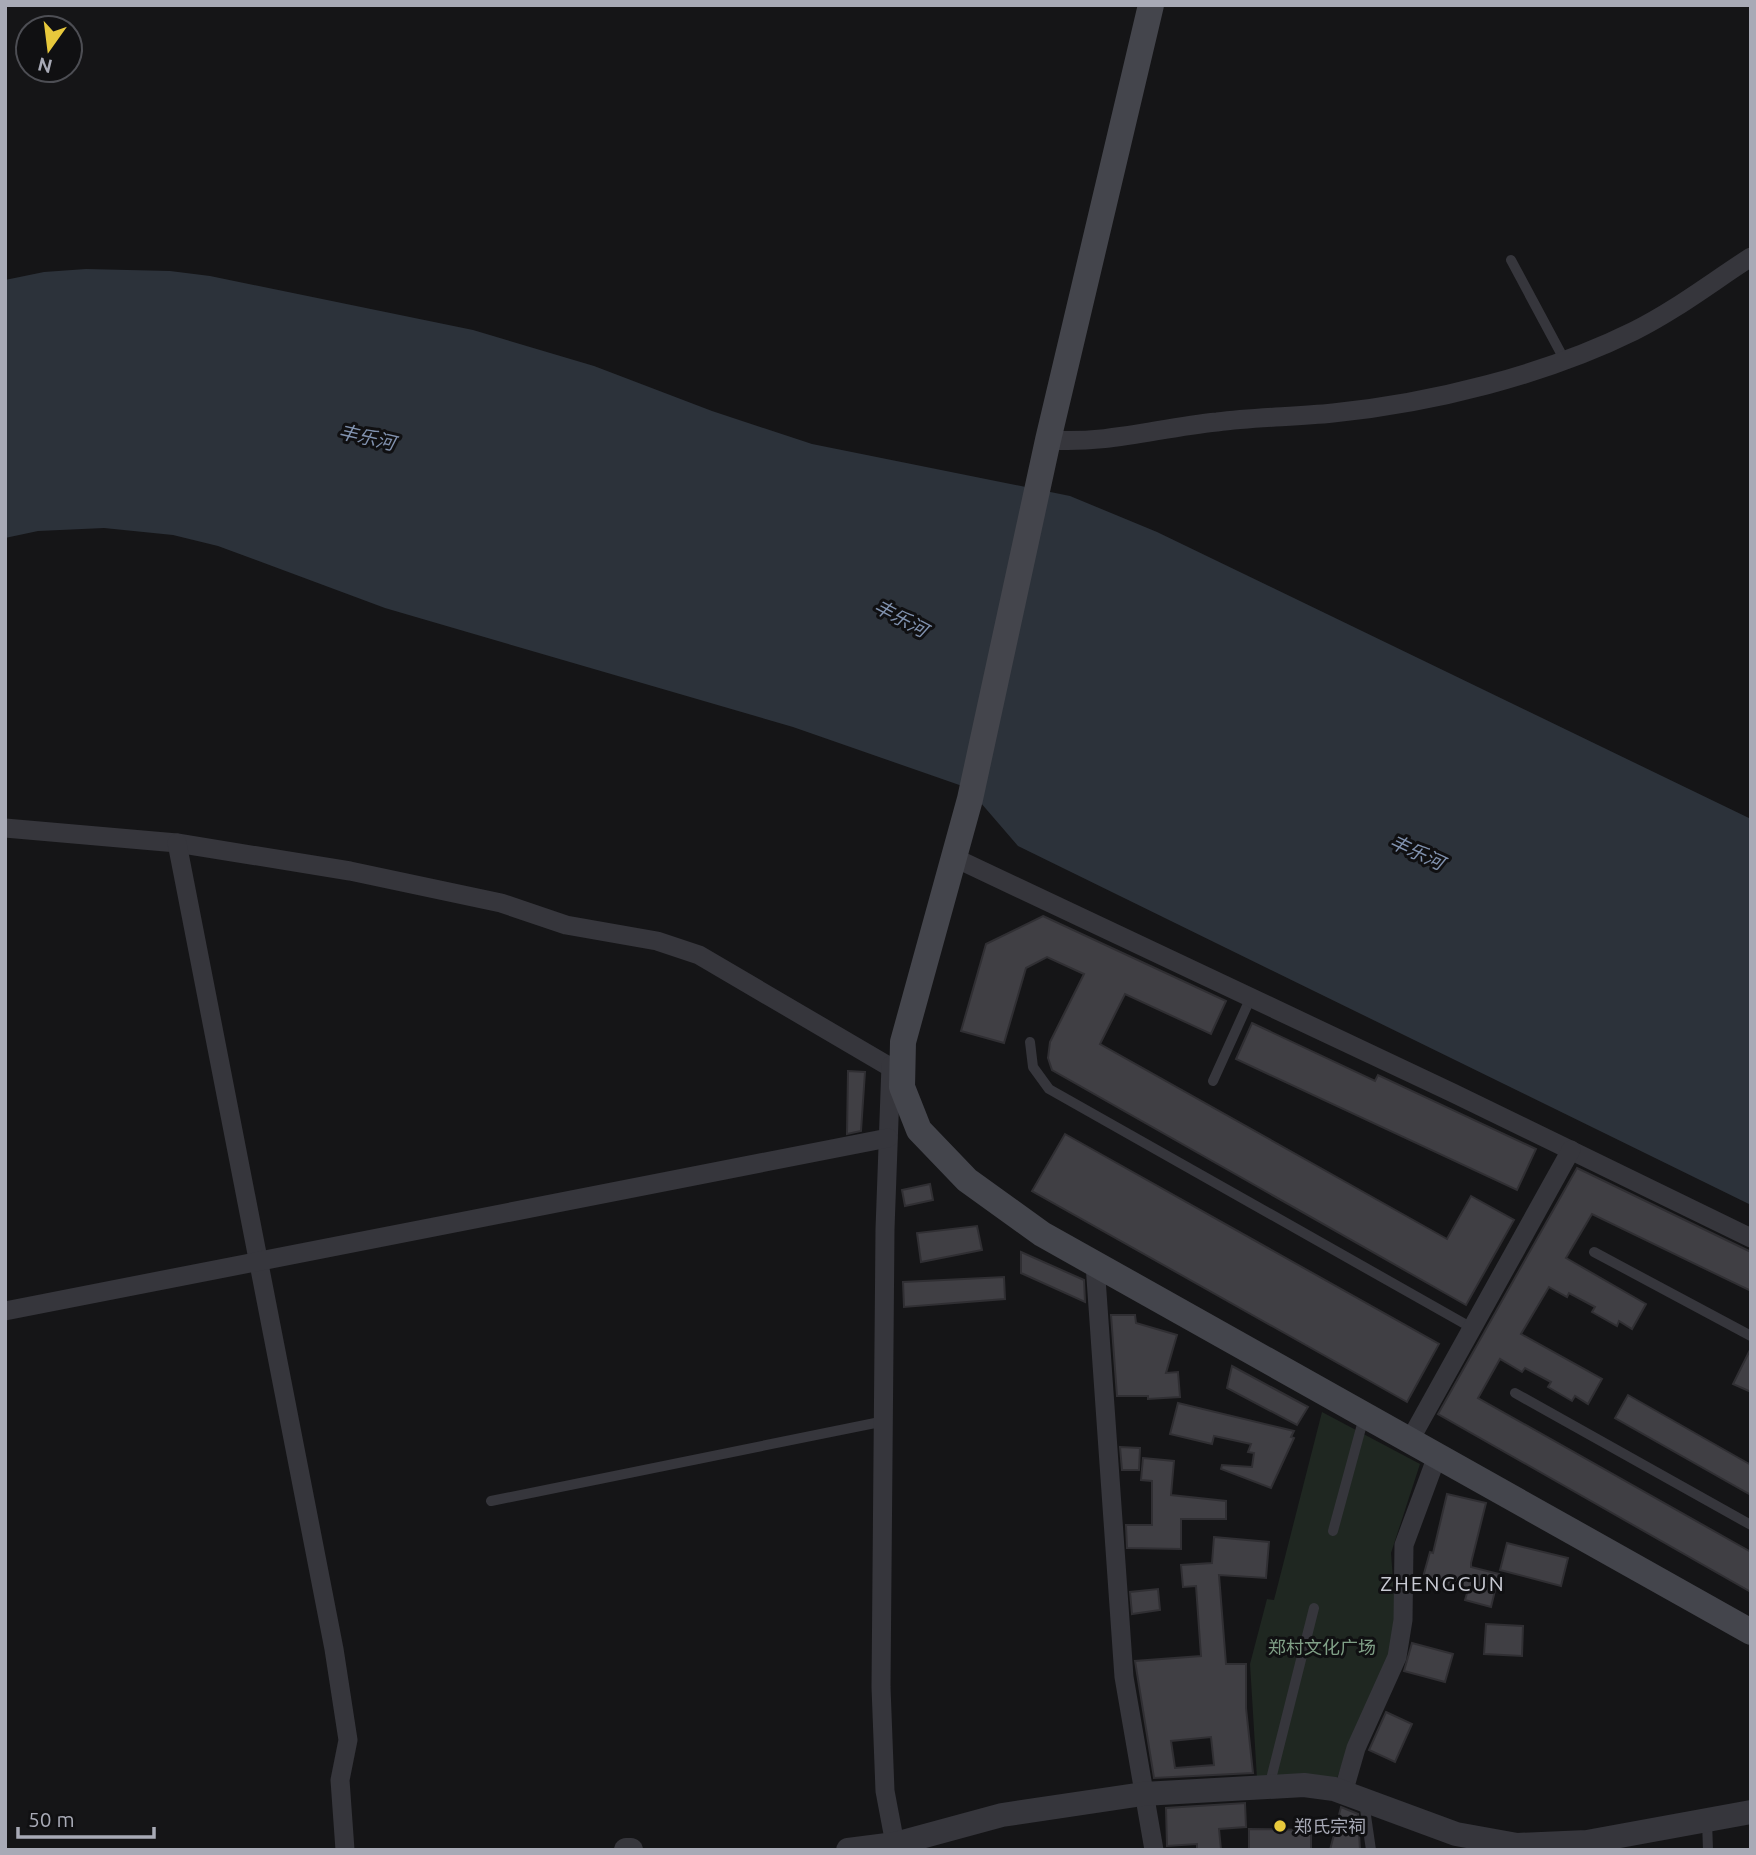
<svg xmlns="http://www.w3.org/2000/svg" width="1756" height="1855" viewBox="0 0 1756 1855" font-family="Ubuntu,'Noto Sans SC',sans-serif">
<rect width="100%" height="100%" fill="#151517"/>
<!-- green -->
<path fill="#1f2721" d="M1322 1412 1420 1464 1391 1553 1396 1620 1393 1648 1356 1727 1336 1781 1257 1779 1250 1664 1267 1599 1274 1600Z"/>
<!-- water -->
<path fill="#2c323a" d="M86 269 170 271 210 276 473 330 594 366 712 411 812 444 1070 496 1157 532 1751 819V1205L1018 846 968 788 793 727 385 608 218 546 173 535 104 528 38 531 5 538V280L44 272Z"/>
<!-- building -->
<g fill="#403f44" stroke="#302f33" stroke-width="2" fill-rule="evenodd">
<path d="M1043 916 1226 1001 1211 1034 1125 994 1100 1044 1447 1239 1471 1196 1514 1220 1466 1305 1052 1070 1048 1058 1050 1042 1084 974 1047 957 1026 968 1004 1043 961 1031 986 944Z"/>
<path d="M1252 1023 1375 1081 1378 1075 1536 1149 1517 1190 1236 1059Z"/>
<path d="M848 1071 865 1072 861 1131 847 1134Z"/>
<path d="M1065 1134 1439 1344 1407 1402 1032 1191Z"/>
<path d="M1577 1168 1751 1252V1291L1592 1214 1566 1258 1646 1304 1632 1329 1619 1321 1617 1326 1592 1312 1595 1307 1569 1293 1567 1297 1549 1287 1521 1334 1602 1379 1588 1404 1575 1396 1572 1401 1548 1387 1551 1382 1525 1368 1522 1372 1500 1359 1478 1398 1751 1552V1592L1438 1414Z"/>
<path d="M930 1184 933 1200 905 1206 902 1190Z"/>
<path d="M977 1226 982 1250 921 1262 917 1233Z"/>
<path d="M1021 1252 1084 1280 1085 1302 1021 1273Z"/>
<path d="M1004 1277 1005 1299 904 1307 903 1282Z"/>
<path d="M1111 1315H1135L1136 1323 1177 1335 1166 1373 1178 1372 1180 1397 1148 1399V1396H1117Z"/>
<path d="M1751 1348V1392L1733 1384Z"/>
<path d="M1232 1366 1308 1407 1297 1425 1227 1388Z"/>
<path d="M1628 1395 1751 1465V1495L1615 1418Z"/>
<path d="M1178 1403 1294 1431 1291 1437 1294 1438 1271 1488 1221 1469 1222 1465 1252 1467 1254 1453 1248 1452 1251 1444 1214 1436 1212 1444 1170 1434Z"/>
<path d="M1120 1447 1140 1448 1139 1470H1122Z"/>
<path d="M1143 1458 1174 1461 1171 1495 1226 1501V1519H1181V1549L1127 1548 1126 1525H1152V1481L1141 1480Z"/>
<path d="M1447 1494 1486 1503 1471 1563V1567L1499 1574 1491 1607 1465 1600 1468 1590 1423 1577 1430 1552 1433 1553Z"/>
<path d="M1214 1537 1269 1542 1266 1578 1219 1575 1226 1664H1246V1708L1253 1773 1154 1778 1135 1661 1201 1656 1196 1586 1183 1587 1181 1565 1212 1563ZM1211 1737 1214 1765 1175 1768 1171 1741Z"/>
<path d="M1507 1543 1568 1558 1561 1586 1500 1570Z"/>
<path d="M1158 1589 1160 1610 1132 1614 1130 1592Z"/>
<path d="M1486 1624 1523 1626 1522 1656 1484 1654Z"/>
<path d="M1412 1643 1453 1654 1445 1682 1404 1671Z"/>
<path d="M1386 1712 1412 1724 1395 1762 1369 1750Z"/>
<path d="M1245 1803 1246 1827 1219 1829 1221 1850H1197V1844L1167 1846 1166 1808Z"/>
<path d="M1341 1807 1358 1814 1360 1850H1330Z"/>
<path d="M1249 1829 1311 1830V1850H1249Z"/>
</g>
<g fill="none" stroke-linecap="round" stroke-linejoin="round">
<!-- service -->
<g stroke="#36363c" stroke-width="10">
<path d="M1511 260 1564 359"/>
<path d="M1030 1042 1033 1067 1049 1089 1472 1328"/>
<path d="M1213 1081 1251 997"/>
<path d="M1594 1252 1751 1336"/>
<path d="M1515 1393 1751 1525"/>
<path d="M491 1501 885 1421"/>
<path d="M1333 1531 1364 1417"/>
<path d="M1269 1787 1314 1608"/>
<path d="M1364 1802 1371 1850"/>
<path d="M1707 1821 1708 1850"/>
</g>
<!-- minor -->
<g stroke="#36363c" stroke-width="19">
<path d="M1048 440C1110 444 1157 428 1217 422 1255 417 1294 417 1333 413 1432 403 1545 375 1634 331 1676 310 1712 282 1751 257"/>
<path d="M5 828 177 843 350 871 501 903 566 925 657 941 699 955 890 1067"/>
<path d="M177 843 334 1649 348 1740 340 1780 345 1850"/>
<path d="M953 857 1453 1093 1751 1238"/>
<path d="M891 1065 885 1229 881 1687 885 1791 895 1844"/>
<path d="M1095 1264 1124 1677 1154 1850"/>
<path d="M5 1311 888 1138"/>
<path d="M1410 1440 1571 1150"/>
<path d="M1343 1793 1356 1748 1397 1657 1403 1620 1404 1545 1437 1456"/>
</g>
<!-- tertiary -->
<g stroke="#36363c" stroke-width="24">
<path d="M626 1850H631"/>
<path d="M848 1850 895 1844 1002 1815 1143 1794 1304 1785 1334 1789 1456 1834 1517 1845 1587 1842 1751 1812"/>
</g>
<!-- secondary -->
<path stroke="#44454c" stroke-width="26" d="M1151 5 1048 440 970 799 903 1042 902 1087 919 1130 967 1180 1042 1234 1751 1632"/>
</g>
<!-- markers -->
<circle fill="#e8c93c" stroke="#101012" stroke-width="2.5" cx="1280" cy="1826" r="7"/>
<g text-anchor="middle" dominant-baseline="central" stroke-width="6" stroke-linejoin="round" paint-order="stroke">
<!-- park labels -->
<g font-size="18" fill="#80a087" stroke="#101012">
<text x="1322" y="1647">郑村文化广场</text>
</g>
<!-- poi labels -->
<g font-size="18" fill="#a8aab6" stroke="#101012" text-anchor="start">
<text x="1294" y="1826">郑氏宗祠</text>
</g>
<!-- water labels -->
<g font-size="19" font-style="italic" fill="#8192af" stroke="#101012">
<text transform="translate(367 437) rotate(13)">丰乐河</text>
<text transform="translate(901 618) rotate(28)">丰乐河</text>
<text transform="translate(1417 852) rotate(25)">丰乐河</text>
</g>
<!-- quarter labels -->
<g font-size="21" letter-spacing="2" fill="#c8cad3" stroke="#101012">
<text x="1443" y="1583">ZHENGCUN</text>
</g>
</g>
<!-- border -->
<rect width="1756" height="1855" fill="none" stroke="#a8aab6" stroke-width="14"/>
<!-- north arrow -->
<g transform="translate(49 49) rotate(194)"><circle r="33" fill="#101012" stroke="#4d4e54" stroke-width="2"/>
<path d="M0-5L12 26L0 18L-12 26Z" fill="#e8c93c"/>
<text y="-10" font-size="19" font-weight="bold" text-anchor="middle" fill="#a8aab6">N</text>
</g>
<!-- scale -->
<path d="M18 1827v10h136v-10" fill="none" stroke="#a8aab6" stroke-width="3.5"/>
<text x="28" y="1827" font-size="21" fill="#a8aab6" stroke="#101012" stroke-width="5" paint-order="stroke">50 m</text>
</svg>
